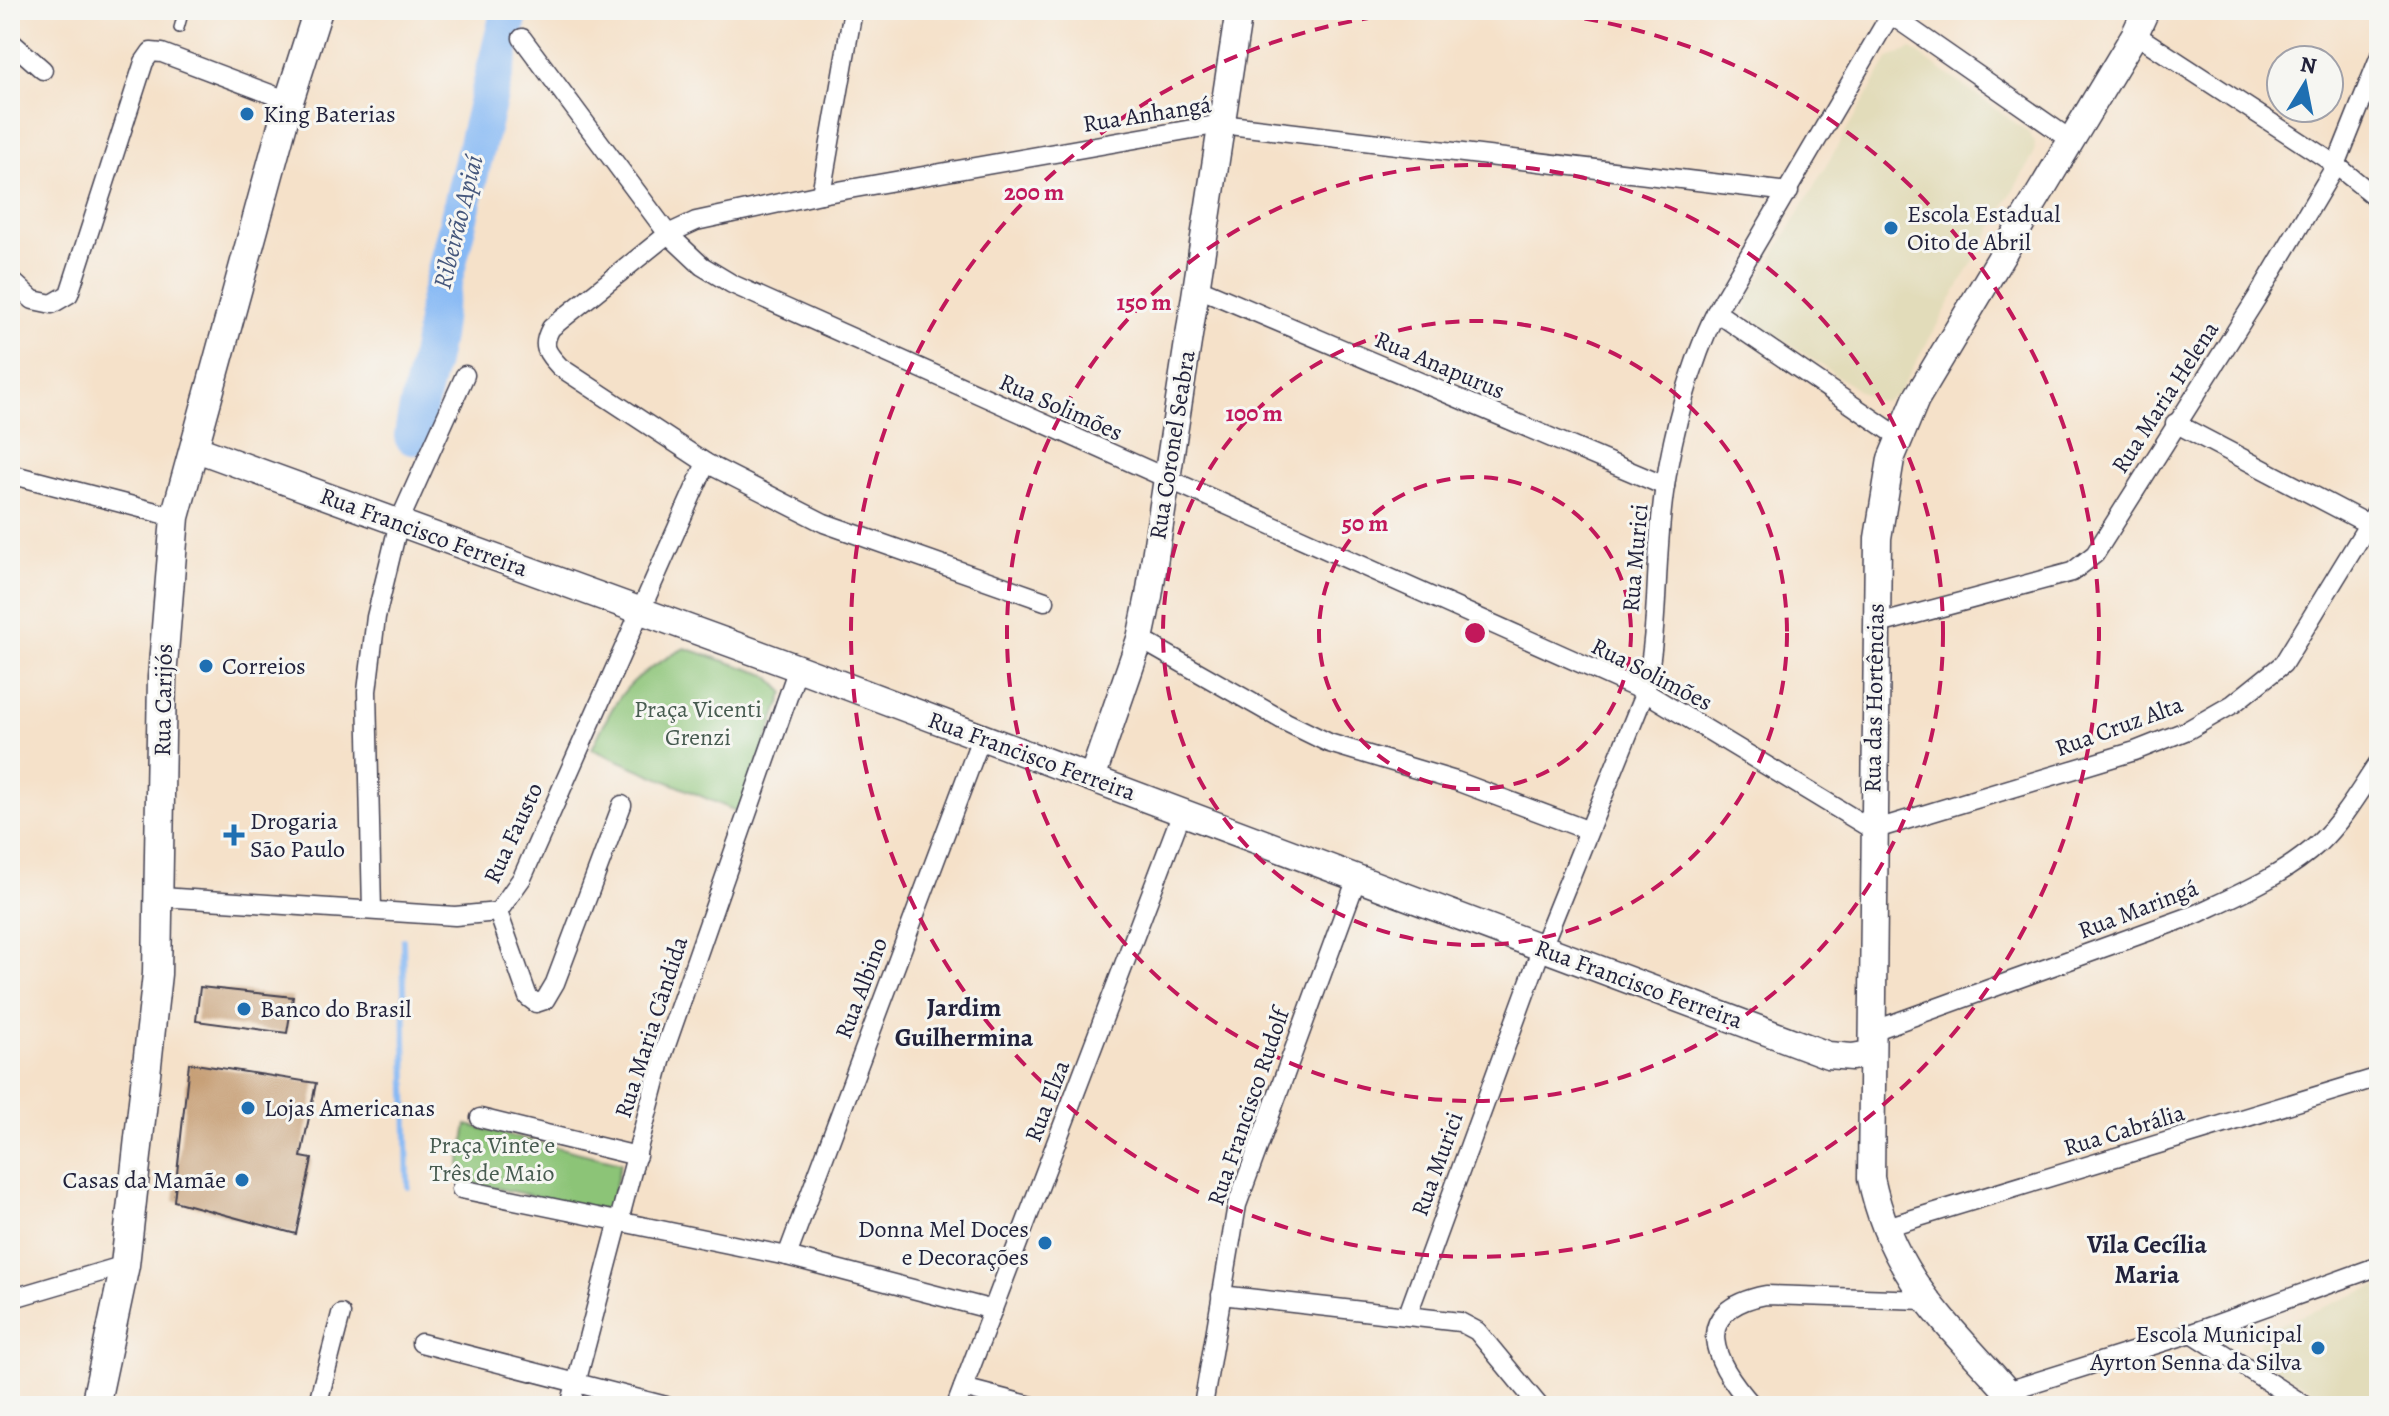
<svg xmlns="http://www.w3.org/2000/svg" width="2389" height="1416" viewBox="0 0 2389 1416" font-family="Alegreya,serif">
<rect width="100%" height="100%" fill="#f6f6f2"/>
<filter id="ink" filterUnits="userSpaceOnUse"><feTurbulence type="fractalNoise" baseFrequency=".0125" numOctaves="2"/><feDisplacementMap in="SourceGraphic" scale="16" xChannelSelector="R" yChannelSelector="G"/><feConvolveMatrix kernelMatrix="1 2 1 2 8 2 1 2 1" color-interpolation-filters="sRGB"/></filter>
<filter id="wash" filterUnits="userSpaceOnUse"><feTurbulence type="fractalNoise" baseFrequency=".006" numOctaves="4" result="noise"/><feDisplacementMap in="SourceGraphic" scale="32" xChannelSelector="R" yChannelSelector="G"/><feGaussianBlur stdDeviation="1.8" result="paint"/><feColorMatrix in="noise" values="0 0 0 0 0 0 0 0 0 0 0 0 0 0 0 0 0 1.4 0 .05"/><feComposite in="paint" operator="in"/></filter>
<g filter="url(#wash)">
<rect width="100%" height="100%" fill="#f5e1c9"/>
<!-- built -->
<g fill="#e2dcba">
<path d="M1912 49 2028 132 2035 143 2034 154 1898 394 1885 401 1873 400 1755 321 1747 312 1746 303 1889 58Z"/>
<path d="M2379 1285V1406H2337L2266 1362 2258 1352 2260 1335 2268 1329Z"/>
</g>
<!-- green -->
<g fill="#8cc477" stroke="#577359" stroke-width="2">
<path d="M685 648 767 675 784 692 740 813 592 749C618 692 628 678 685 648Z"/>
<path d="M467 1125 621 1163 609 1211 457 1180Z"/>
</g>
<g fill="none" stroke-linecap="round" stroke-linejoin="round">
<!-- stream -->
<path stroke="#87b9f4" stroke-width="6" d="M403 940 408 1187"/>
<!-- river -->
<path stroke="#87b9f4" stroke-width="38" d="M413 436C419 392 435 352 437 307L510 10"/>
</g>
<g id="blocks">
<!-- building -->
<g fill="#c69e74">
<path d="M200 987 293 997 287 1033 196 1021Z"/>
<path d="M189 1063 316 1083 301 1157 312 1159 296 1234 174 1201Z"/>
</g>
</g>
</g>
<g filter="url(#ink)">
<use href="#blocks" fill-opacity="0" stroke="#423f50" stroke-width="2"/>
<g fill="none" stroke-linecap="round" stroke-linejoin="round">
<!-- lane casing -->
<g stroke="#423f50" stroke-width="12">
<path id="lane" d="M179 28 184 10"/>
</g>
<!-- street casing -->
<g stroke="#423f50" stroke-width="21">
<g id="street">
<path d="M1884 10 2071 140"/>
<path d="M2135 34 2336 165 2379 200"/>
<path d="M522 38 668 234 702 266 732 284 1645 692 1873 830 2135 751 2188 730 2233 704 2283 664 2379 507"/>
<path d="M10 41 43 70"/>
<path d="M821 194 853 10"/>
<path d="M10 279 33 300 52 304 69 294 144 62 151 52 162 53 289 101"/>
<path d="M1196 287 1665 486"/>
<path d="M1716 312 1899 437"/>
<path d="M2175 423 2368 524"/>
<path d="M10 474 175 517"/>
<path d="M1045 601 824 523 706 463 560 367C546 352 541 346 551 328L668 234 696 221 821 194 1221 124 1789 192"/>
<path d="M1875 625 2072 572 2095 554 2258 296 2336 165 2379 58"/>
<path d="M1140 639 1286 722 1329 743 1456 781 1587 830"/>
<path d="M161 897 455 916 498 912 522 878 706 463"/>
<path d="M372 910 367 691 376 617 399 522 465 375"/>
<path d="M498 912 528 997 536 1003 545 1000 555 983 622 805"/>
<path d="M1870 1032 2194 915C2237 895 2285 875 2319 843 2343 820 2360 790 2379 762"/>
<path d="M480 1118 637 1156"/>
<path d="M461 1189 787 1256 993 1310"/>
<path d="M1883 1228 2379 1077"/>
<path d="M787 1256 981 738"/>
<path d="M1221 1295 1460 1322 1477 1331 1539 1406"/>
<path d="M10 1299 125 1265"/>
<path d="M1408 1314 1542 947 1645 692C1660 625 1654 555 1665 486 1673 431 1691 362 1716 312L1893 10"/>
<path d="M2192 1333 2306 1406"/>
<path d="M421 1343 666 1406"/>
<path d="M963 1388 1032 1406"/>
<path d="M2007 1391 2192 1333 2379 1266"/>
<path d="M317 1406 341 1314"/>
<path d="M570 1406 663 1054 798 668"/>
<path d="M956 1406 1182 812"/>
<path d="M1203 1406 1237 1205 1357 878"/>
<path d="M1753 1406C1714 1363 1687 1310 1766 1295L1925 1300"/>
</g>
</g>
<!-- secondary casing -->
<g stroke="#423f50" stroke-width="29">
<g id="secondary">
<path d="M194 448 798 668 1828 1055 1852 1057 1870 1054"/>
<path d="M1092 778 1140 639 1149 596 1239 10"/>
<path d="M2020 1406C1954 1328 1893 1284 1871 1178L1878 538 1891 459 1916 399 2135 34 2146 10"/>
</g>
</g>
<!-- primary casing -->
<g stroke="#423f50" stroke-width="31">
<path id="primary" d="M95 1406 125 1265 157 974 162 677 175 517 289 101 318 10"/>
</g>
<!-- lane -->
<use href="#lane" stroke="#fff" stroke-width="9"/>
<!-- street -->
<use href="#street" stroke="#fff" stroke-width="18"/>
<!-- secondary -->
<use href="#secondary" stroke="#fff" stroke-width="26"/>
<!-- primary -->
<use href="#primary" stroke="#fff" stroke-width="28"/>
</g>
</g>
<!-- distance rings -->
<g fill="none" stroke="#c2185b" stroke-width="4" stroke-dasharray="14 10">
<circle cx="1475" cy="633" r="156"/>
<circle cx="1475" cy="633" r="312"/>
<circle cx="1475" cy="633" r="468"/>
<path d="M1513 10A624 624 0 1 1 1437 10"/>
</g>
<!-- markers -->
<g fill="#1f6fb2" stroke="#f6f6f2" stroke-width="3">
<circle cx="247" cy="114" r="8"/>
<circle cx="1891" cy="228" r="8"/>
<circle cx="206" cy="666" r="8"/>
<path d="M230 823h8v8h8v8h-8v8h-8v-8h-8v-8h8z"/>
<circle cx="244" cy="1009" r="8"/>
<circle cx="248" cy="1108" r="8"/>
<circle cx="242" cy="1180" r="8"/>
<circle cx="1045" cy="1243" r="8"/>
<circle cx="2318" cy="1348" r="8"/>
</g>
<g text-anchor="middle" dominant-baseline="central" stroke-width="6" stroke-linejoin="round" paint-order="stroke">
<!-- poi labels -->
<g font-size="24" fill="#22223b" stroke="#f6f6f2" text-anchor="start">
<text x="263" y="114">King Baterias</text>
<text x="1907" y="214">Escola Estadual<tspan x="1907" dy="28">Oito de Abril</tspan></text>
<text x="222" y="666">Correios</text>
<text x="250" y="821">Drogaria<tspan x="250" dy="28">São Paulo</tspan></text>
<text x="260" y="1009">Banco do Brasil</text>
<text x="264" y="1108">Lojas Americanas</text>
<text x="226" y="1180" text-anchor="end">Casas da Mamãe</text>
<text x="1029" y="1229" text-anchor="end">Donna Mel Doces<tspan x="1029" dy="28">e Decorações</tspan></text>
<text x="2302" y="1334" text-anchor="end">Escola Municipal<tspan x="2302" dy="28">Ayrton Senna da Silva</tspan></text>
</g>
<!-- street labels -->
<g font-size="24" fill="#22223b" stroke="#f6f6f2">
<text transform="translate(1147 114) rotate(-9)">Rua Anhangá</text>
<text transform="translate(1440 365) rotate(23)">Rua Anapurus</text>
<text transform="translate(2165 397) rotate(-57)">Rua Maria Helena</text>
<text transform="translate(1061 407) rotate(24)">Rua Solimões</text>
<text transform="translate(1172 445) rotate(-81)">Rua Coronel Seabra</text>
<text transform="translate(424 532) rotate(20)">Rua Francisco Ferreira</text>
<text transform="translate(1635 558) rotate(-85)">Rua Murici</text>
<text transform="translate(1652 674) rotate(27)">Rua Solimões</text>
<text transform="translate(1874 698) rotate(-89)">Rua das Hortências</text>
<text transform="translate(163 700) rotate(-89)">Rua Carijós</text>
<text transform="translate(2119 726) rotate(-20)">Rua Cruz Alta</text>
<text transform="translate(1032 756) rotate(20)">Rua Francisco Ferreira</text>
<text transform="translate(513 833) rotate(-65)">Rua Fausto</text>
<text transform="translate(2138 909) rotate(-21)">Rua Maringá</text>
<text transform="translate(1639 984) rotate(20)">Rua Francisco Ferreira</text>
<text transform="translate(861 988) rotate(-69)">Rua Albino</text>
<text transform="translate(651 1027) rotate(-72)">Rua Maria Cândida</text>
<text transform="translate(1047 1101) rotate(-69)">Rua Elza</text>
<text transform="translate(1248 1107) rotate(-71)">Rua Francisco Rudolf</text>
<text transform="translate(2124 1130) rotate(-17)">Rua Cabrália</text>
<text transform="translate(1437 1164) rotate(-70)">Rua Murici</text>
</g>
<!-- park labels -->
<g font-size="24" fill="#475b50" stroke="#f6f6f2">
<text x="698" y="709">Praça Vicenti<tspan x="698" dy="28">Grenzi</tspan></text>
<text x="492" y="1145">Praça Vinte e<tspan x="492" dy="28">Três de Maio</tspan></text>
</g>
<!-- water labels -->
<g font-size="26" font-style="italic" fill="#45577c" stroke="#f6f6f2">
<text transform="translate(458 222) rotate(-76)">Ribeirão Apiaí</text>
</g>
<!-- neighbourhood labels -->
<g font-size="26" font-weight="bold" fill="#22223b" stroke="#f6f6f2">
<text x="964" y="1007">Jardim<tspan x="964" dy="30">Guilhermina</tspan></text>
<text x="2147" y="1244">Vila Cecília<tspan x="2147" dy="30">Maria</tspan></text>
</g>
</g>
<circle cx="1475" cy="633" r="12" fill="#c2185b" stroke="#f6f6f2" stroke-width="4"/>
<g font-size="24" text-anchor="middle" font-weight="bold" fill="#c2185b" stroke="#f6f6f2" stroke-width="6" stroke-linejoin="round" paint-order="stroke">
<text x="1034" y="200">200 m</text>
<text x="1144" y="310">150 m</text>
<text x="1254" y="421">100 m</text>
<text x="1365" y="531">50 m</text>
</g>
<!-- margin -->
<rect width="2389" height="1416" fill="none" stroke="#f6f6f2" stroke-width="40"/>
<!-- north arrow -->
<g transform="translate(2305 84) rotate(10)"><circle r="38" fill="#f6f6f2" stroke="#a1a1a9" stroke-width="2"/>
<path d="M0-6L14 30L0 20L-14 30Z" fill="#1f6fb2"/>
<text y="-12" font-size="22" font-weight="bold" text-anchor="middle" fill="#22223b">N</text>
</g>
</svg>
